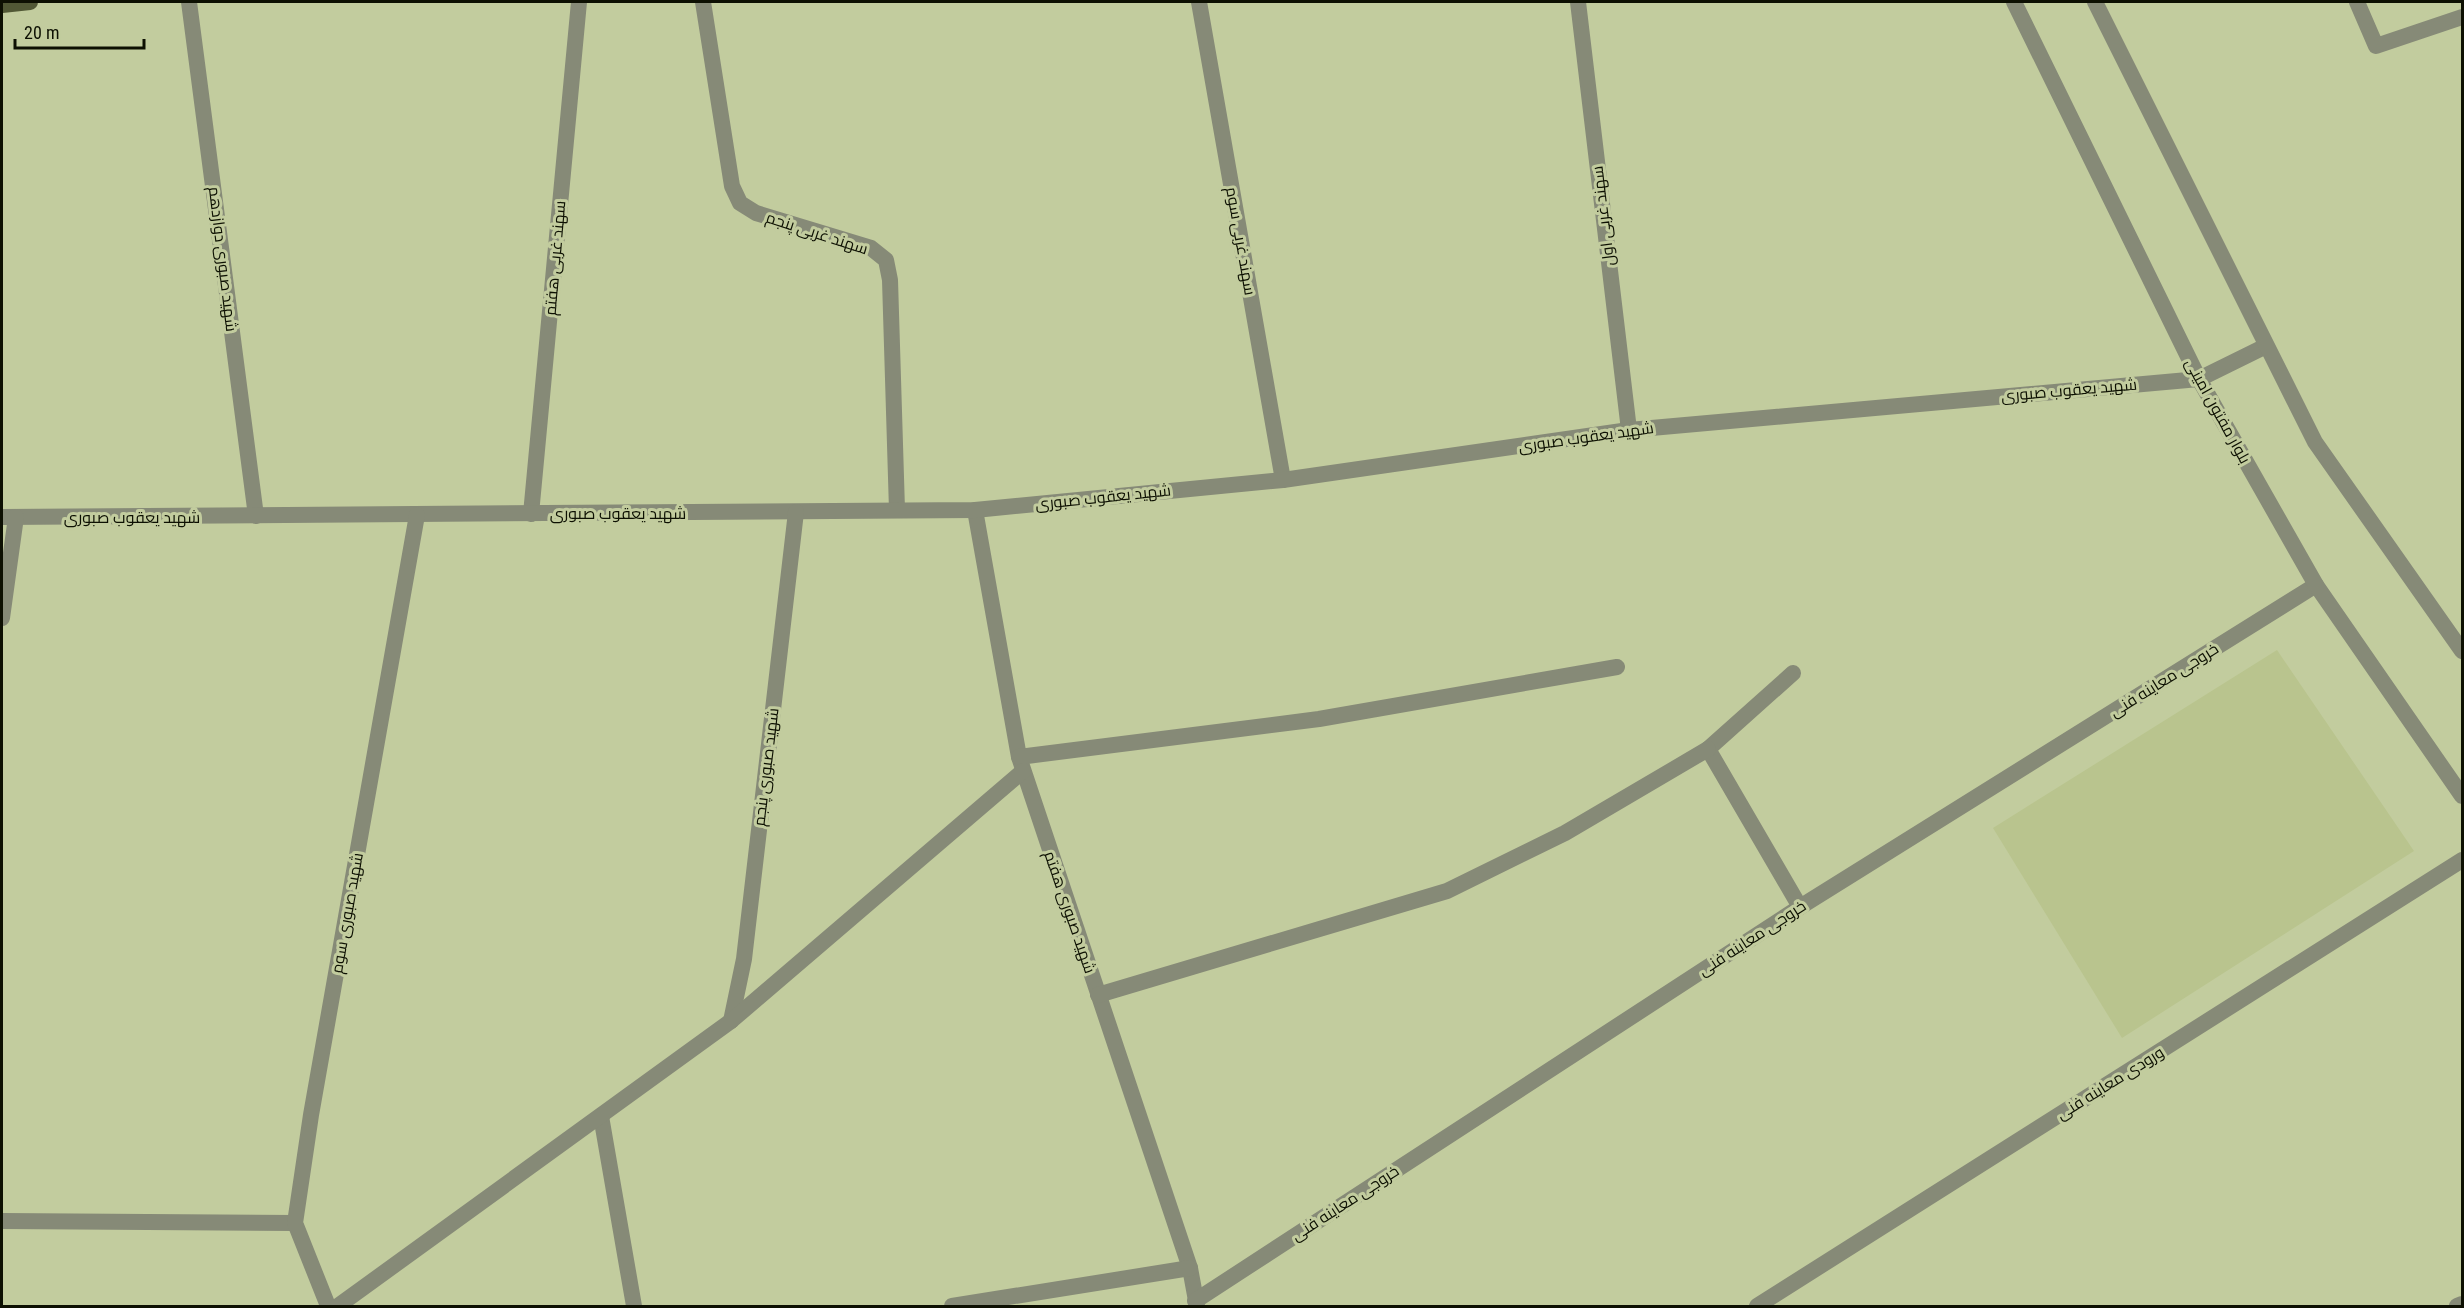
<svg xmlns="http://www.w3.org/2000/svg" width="2464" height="1308" viewBox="0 0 2464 1308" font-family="'Roboto Condensed',Cairo,sans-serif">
<rect width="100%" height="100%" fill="#c2cc9e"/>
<!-- built -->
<path fill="#b9c48e" d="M2277 650 2414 851 2122 1038 1993 828Z"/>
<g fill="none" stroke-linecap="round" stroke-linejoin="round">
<!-- minor -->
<g stroke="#868a77" stroke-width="16">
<path d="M189 2 256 516"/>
<path d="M703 2 732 186 740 203 756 213 871 248 886 260 890 280 897 510"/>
<path d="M1199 2 1283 480"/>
<path d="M1578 2 1629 430"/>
<path d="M2357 2 2376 46 2462 17"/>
<path d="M975 510 1019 757 1190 1268 1197 1306"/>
<path d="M531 514 579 2"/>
<path d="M2 517 975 510 1283 480 1629 430 2199 379 2266 346"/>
<path d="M2 618 16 517"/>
<path d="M1793 673 1708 749 1800 907"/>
<path d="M1019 757 1319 719 1617 667"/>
<path d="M1098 995 1447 891 1565 833 1708 749"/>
<path d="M731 1021 744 959 796 512"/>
<path d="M601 1116 634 1306"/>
<path d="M2 1221 295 1223"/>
<path d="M1195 1301 1800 907 2316 585"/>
<path d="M328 1306 295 1223 311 1115 417 515"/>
<path d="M338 1306 731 1021 1023 771"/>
<path d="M952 1306 1190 1268"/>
<path d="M1757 1306 2462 860"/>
<path d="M2457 1306 2462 1304"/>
</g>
<!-- tertiary -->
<g stroke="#868a77" stroke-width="16">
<path d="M2014 2 2199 379 2316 585 2462 796"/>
<path d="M2095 2 2315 442 2462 651"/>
</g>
<!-- primary -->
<path stroke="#515835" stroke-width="16" d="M2 5 30 2"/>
</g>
<g text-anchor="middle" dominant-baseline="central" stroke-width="6" stroke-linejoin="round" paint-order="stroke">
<!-- street labels -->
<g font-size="16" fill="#0d1002" stroke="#c2cc9e">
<text transform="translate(1603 216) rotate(-97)">سهند غربی اول</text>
<text transform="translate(817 233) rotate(18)">سهند غربی پنجم</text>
<text transform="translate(1241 241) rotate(80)">سهند غربی سوم</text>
<text transform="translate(555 258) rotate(-85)">سهند غربی هفتم</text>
<text transform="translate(223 259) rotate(83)">شهید صبوری دوازدهم</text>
<text transform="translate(2069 390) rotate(-5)">شهید یعقوب صبوری</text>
<text transform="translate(2218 411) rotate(61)">بلوار مفتون امینی</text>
<text transform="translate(1586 437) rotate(-8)">شهید یعقوب صبوری</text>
<text transform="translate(1103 497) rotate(-6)">شهید یعقوب صبوری</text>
<text x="618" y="513">شهید یعقوب صبوری</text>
<text x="132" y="517">شهید یعقوب صبوری</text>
<text transform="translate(2164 680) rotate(-32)">خروجی معاینه فنی</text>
<text transform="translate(766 767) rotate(-83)">شهید صبوری پنجم</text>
<text transform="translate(1070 912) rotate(71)">شهید صبوری هفتم</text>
<text transform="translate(347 913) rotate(-80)">شهید صبوری سوم</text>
<text transform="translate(1752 938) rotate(-33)">خروجی معاینه فنی</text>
<text transform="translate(2110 1083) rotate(-32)">ورودی معاینه فنی</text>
<text transform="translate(1345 1203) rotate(-33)">خروجی معاینه فنی</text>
</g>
</g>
<!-- border -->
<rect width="2464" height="1308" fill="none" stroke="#0d1002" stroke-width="6"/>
<!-- scale -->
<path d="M15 39v9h129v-9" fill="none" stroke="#0d1002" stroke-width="3"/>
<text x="24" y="39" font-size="18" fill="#0d1002" stroke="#c2cc9e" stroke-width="4.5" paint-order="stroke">20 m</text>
</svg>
